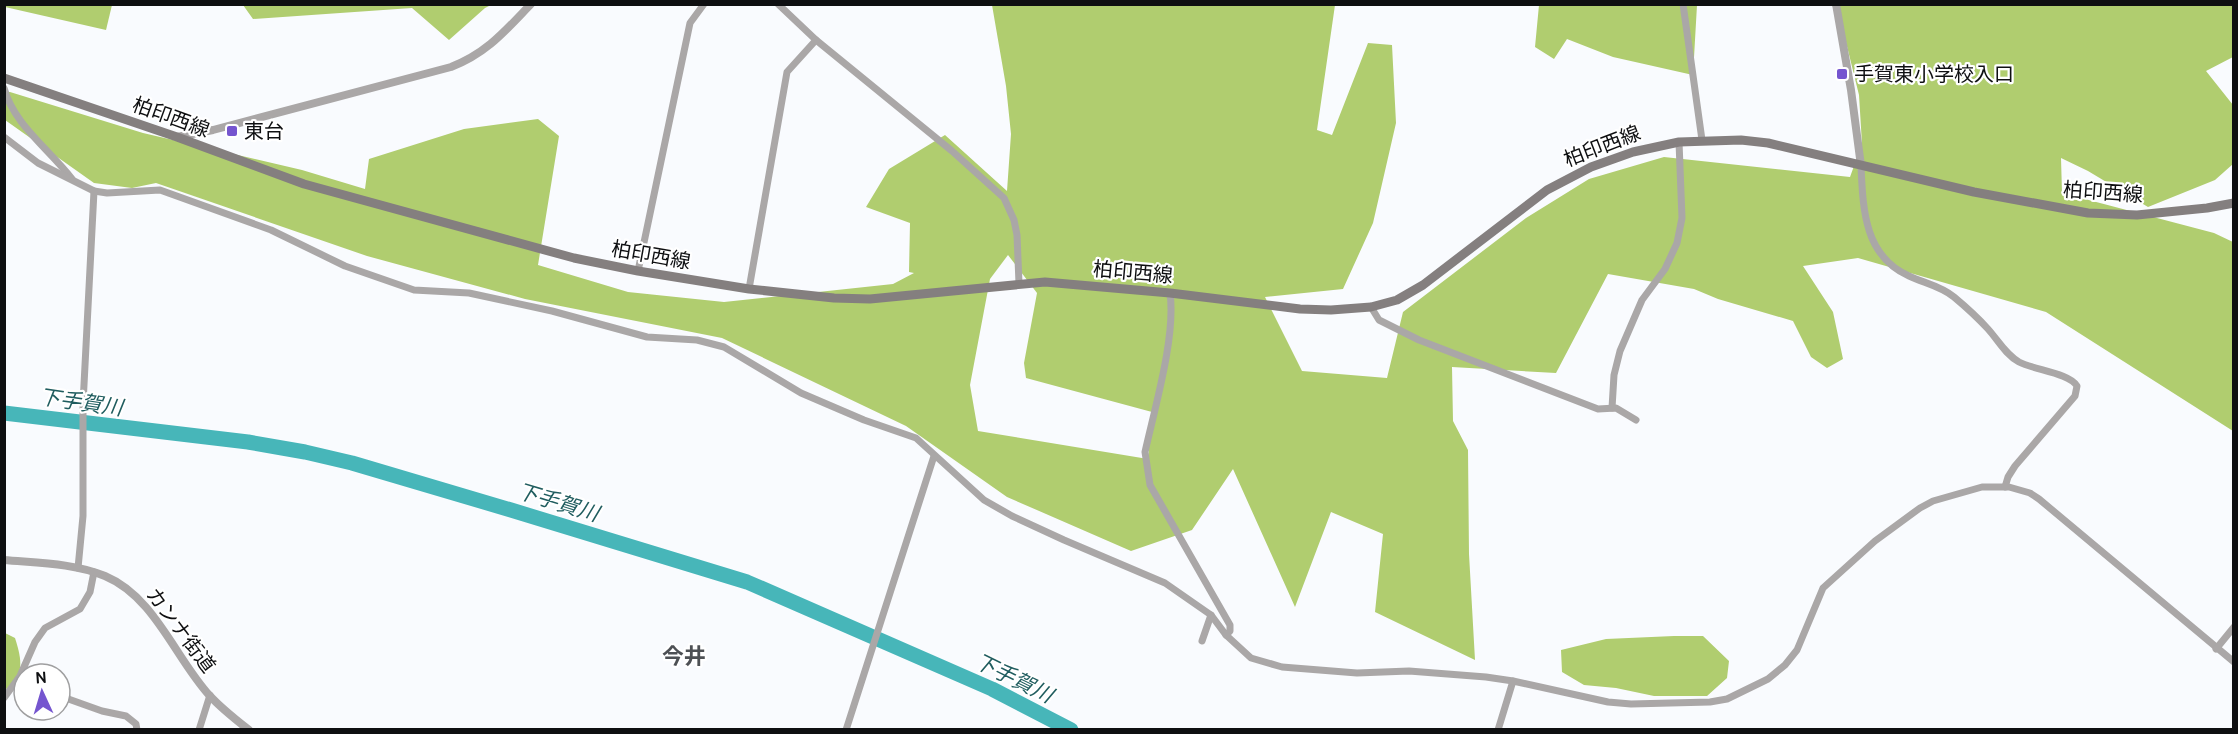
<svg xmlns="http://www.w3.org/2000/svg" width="2238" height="734" viewBox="0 0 2238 734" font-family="Cabin,'Noto Sans JP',sans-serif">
<rect width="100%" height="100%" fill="#f9fbfe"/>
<!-- forest -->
<g fill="#b0cd6f" fill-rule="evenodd">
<path d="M5 4H112V5L106 30 5 7Z"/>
<path d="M243 5H491L485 8 449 40 412 8 253 19Z"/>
<path d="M992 5H1335L1317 130 1332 135 1368 43 1392 45 1396 123 1373 223 1343 289 1265 297 1302 371 1387 378 1403 312 1526 218 1589 179 1664 157 1850 177 1862 144 1859 95 1842 26 1832 5H2233V57L2206 71 2233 105V164L2215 180 2148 207 2088 171 2061 158 2062 193 2214 233 2233 242V431L2046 312 1858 258 1803 266 1833 312 1843 359 1827 368 1811 357 1793 321 1718 299 1694 289 1608 274 1556 373 1452 367 1453 421 1468 450 1469 554 1475 660 1375 612 1383 534 1331 512 1295 607 1233 469 1192 530 1131 551 1007 497 906 426 722 338 525 299 367 256 156 183 132 188 94 183 5 120V92H10L143 133 302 170 365 189 369 159 464 129 538 119 559 136 538 265 628 292 724 302 893 284 914 273 909 272 910 223 866 207 889 169 945 135 1007 191 1011 134 1006 86ZM1008 255 1037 293 1024 363 1026 378 1152 412 1148 459 978 431 970 385 990 279Z"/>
<path d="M1539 5H1697L1693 75 1613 57 1567 39 1554 59 1535 47Z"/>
<path d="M5 633 15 638C22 660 25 676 5 690Z"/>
<path d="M1674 636H1703L1729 661 1727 678 1707 696H1654L1616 688 1584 685 1562 672 1561 650 1606 639Z"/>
</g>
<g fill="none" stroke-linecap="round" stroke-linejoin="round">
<!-- river -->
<path stroke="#47b6b9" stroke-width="15" d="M4 413 248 442 305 452 352 463 511 510 747 582 992 689 1071 730"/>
<!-- minor -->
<g stroke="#aaa7a7" stroke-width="7">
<path d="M778 4 816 40 952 151 1004 198 1014 220 1017 235 1019 283"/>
<path d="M1683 4 1702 140"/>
<path d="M4 88C14 125 49 149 72 179"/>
<path d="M4 137 38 163 94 191 107 193 160 190 271 230 345 266 414 290 469 293 552 311 647 337 697 340 724 347 801 393 864 420 916 438 984 500 1012 516 1064 540 1165 583 1211 615 1226 635 1251 658 1282 667 1357 673 1409 671 1486 677 1513 681 1608 702 1631 704 1710 702 1727 699 1768 679 1785 665 1797 650 1823 588 1875 541 1920 508 1933 501 1982 487H2009L2030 493 2039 499 2234 662"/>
<path d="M1861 166C1863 209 1864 256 1909 276 1924 283 1941 286 1954 297 1966 307 1978 318 1988 329 1998 340 2005 354 2019 362 2034 370 2069 373 2077 386L2075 396 2015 466 2008 477 2005 487"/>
<path d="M638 271 690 23 704 4"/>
<path d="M749 289 787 72 816 40"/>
<path d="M1170 293C1176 336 1155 407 1145 452L1150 485 1230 625V631L1226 635"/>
<path d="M1371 307 1379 320 1419 340 1598 409 1616 408 1636 420"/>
<path d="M1612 408 1614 375 1620 351 1642 300 1665 269 1677 243 1682 218 1679 142"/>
<path d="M78 568 83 516V404L94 191"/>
<path d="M1202 641 1211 615"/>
<path d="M2216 649 2234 627"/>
<path d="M60 696 102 711 126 716 136 724 137 730"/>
<path d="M4 698 20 676 35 642 45 628 80 609 90 592 94 572"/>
<path d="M199 730 210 695"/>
<path d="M846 730 934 456"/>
<path d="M1498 730 1513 681"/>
</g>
<!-- tertiary -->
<g stroke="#aaa7a7" stroke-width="8">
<path d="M1836 4 1851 90 1861 166"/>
<path d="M177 137 213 130 451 67C487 53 505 31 531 4"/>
<path d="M4 560C37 563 74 563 105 576 155 597 175 658 210 696 222 709 235 719 249 730"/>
</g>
<!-- secondary -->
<path stroke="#847f7f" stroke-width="9" d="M4 78 177 137 304 184 574 258 638 271 749 289 834 298 870 299 1045 282 1170 293 1300 309 1331 310 1371 307 1397 300 1423 285 1547 190 1591 167 1633 152 1679 142 1741 140 1768 143 1974 192 2088 213 2137 215 2207 208 2234 203"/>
</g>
<!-- markers -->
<g fill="#7555cf" stroke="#fff" stroke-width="2">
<rect x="1836" y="68" width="12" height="12" rx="3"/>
<rect x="226" y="125" width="12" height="12" rx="3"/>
</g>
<g text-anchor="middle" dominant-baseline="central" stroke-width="4.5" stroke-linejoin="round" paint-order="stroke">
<!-- poi labels -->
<g font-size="20" fill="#0e0f11" stroke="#fff" text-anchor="start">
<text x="1854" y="74">手賀東小学校入口</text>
<text x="244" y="131">東台</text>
</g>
<!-- street labels -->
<g font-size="20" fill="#0e0f11" stroke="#fff">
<text transform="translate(171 117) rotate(20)">柏印西線</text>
<text transform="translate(1602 146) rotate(-21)">柏印西線</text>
<text transform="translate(2103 192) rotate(4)">柏印西線</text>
<text transform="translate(651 255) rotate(10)">柏印西線</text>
<text transform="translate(1133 272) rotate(5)">柏印西線</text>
<text transform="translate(181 630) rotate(53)">カンナ街道</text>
</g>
<!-- water labels -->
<g font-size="21" font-style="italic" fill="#205d5f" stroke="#fff">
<text transform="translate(81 402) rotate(8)">下手賀川</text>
<text transform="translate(558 502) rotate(17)">下手賀川</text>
<text transform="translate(1014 678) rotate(26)">下手賀川</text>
</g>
<!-- quarter labels -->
<g font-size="22" font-weight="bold" fill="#4d5054" stroke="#fff">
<text x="684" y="656">今井</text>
</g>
</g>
<!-- border -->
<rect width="2238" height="734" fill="none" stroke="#0e0f11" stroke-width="12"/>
<!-- north arrow -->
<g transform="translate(42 692) rotate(356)"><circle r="28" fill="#ffffff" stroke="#9f9fa0" stroke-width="1.5"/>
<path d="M0-4.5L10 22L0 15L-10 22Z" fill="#7555cf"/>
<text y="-9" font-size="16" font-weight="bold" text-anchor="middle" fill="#0e0f11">N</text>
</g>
</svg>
